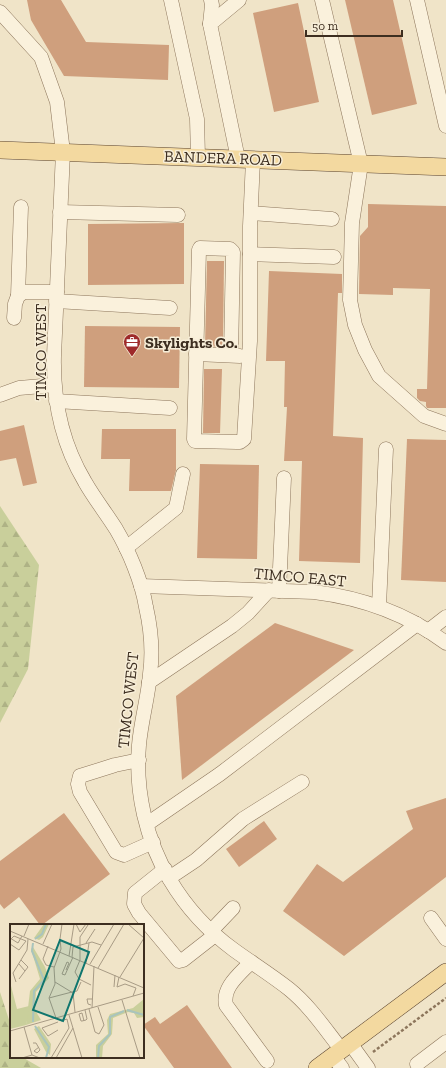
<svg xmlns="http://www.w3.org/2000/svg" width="446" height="1068" viewBox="0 0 446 1068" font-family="'Zilla Slab',serif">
<defs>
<pattern id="forest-firs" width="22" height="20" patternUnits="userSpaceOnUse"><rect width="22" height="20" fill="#c9cf9b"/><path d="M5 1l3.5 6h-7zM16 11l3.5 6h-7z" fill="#aeb285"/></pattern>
</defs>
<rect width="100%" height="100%" fill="#f0e4c8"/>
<!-- forest -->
<g fill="url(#forest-firs)">
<path d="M0 506 39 565 28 669 0 723Z"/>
<path d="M0 992 11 1026V1057H22L41 1068H0Z"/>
</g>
<!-- building -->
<g fill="#cf9f7d">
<path d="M27 0H61L86 42 169 45 168 80 64 76 31 20Z"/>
<path d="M345 0H393L417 104 372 115Z"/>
<path d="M298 3 319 102 274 112 253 13Z"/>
<path d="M368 204 446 206V408H427L426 406V402L420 401 417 398V389H427L430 289 393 288V295L359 294 360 236 368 227Z"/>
<path d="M184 223V284L88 285V224Z"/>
<path d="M207 261H224L223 347 205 346Z"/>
<path d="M269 271 342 274V293H338L333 436 363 438 360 563 299 561 302 461H284L287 407H284L285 361H266Z"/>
<path d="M85 326 180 327 179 388 84 387Z"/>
<path d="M204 369H222L220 433H203Z"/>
<path d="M24 425 37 483 23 486 16 458 0 461V431Z"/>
<path d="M102 429H176V470L171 491H129L130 459H101Z"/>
<path d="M407 439 446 440V582L401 580Z"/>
<path d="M200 464 259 465 257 559 197 558Z"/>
<path d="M275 623 354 650 182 780 176 696Z"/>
<path d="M446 798V877L344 956 283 911 317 864 343 882 413 829 406 811Z"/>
<path d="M64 813 110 874 42 925H40L19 897 4 909 0 904V861Z"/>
<path d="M264 821 277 839 239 867 226 849Z"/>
<path d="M187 1005 232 1068H174L143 1025 155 1017 160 1024Z"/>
</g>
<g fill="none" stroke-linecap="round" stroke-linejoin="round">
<!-- minor casing -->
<g stroke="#8d765c" stroke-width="15">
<g id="minor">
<path d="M171 0 197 119 198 157"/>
<path d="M322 0 361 164 352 223 350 300 355 325 365 350 379 376 424 416 446 424"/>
<path d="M417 0 446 126"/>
<path d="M0 12 41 57 57 102 63 152 54 356C53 401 62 444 85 482 94 498 106 513 116 529 129 551 142 582 146 607 151 629 153 652 150 674 148 698 141 721 139 745 135 791 146 840 170 880 186 907 208 931 234 950 252 963 271 975 289 989 310 1006 325 1029 341 1049"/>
<path d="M210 24 212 5 211 0"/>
<path d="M238 159 210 24 239 0"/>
<path d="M60 212 178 215"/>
<path d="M251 213 332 219"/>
<path d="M250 254 334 257"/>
<path d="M18 296 21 207"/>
<path d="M56 301 170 308"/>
<path d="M14 318 15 304 18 296 24 292H57"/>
<path d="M196 354 240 356"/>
<path d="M231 355 233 252 230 249 200 248 199 250 194 439 195 441 237 442H240L244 439 250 341V226L253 160"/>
<path d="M0 395 19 388 54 385"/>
<path d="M56 401 170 408"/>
<path d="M126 548 176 508 183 474"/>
<path d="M141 586 314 592C363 598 406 613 446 643"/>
<path d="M279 591 284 478"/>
<path d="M379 606 386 449"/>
<path d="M428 631 446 617"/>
<path d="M149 682 232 626 248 613 269 590"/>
<path d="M139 760 115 765 80 776 78 784 80 792 116 852 124 855 153 842"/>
<path d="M147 824 220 774 417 624"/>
<path d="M165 869 135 893 134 904 139 913 179 961 183 960 215 935"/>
<path d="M169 878 196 860 243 819 302 782"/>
<path d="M431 918 446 939"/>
<path d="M211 931 233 908"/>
<path d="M251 962C240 974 222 987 226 1005L267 1061"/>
<path d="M350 1043 368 1068"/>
<path d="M333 1056 342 1068"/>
<path d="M417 1064 446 1042"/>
</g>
</g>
<!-- major casing -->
<g stroke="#5b4430" stroke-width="18">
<g id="major">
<path d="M0 150 446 167"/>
<path d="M317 1068 446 972"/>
</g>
</g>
<!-- path -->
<path stroke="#8d765c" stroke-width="2.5" stroke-dasharray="3 2" stroke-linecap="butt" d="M373 1052 446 998"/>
<!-- minor -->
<use href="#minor" stroke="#faf1dc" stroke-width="14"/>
<!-- major -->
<use href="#major" stroke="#f3d9a0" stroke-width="17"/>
</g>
<!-- icons -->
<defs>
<g id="office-pin" transform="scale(0.9)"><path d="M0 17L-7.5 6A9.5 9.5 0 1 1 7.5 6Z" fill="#9e2a2b" stroke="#f7eed8"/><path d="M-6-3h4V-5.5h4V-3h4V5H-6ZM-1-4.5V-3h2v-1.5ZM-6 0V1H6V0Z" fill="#fff"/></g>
</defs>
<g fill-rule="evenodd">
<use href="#office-pin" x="132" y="342"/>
</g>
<g text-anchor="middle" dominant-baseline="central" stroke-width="3" stroke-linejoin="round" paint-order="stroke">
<!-- street labels -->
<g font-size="16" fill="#3d2e20" stroke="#f7eed8">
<text transform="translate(223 158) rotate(2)">BANDERA ROAD</text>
<text transform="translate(40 352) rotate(-90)">TIMCO WEST</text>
<text transform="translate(300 577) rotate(5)">TIMCO EAST</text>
<text transform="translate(128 700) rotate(-84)">TIMCO WEST</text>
</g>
<!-- poi labels -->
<g font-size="16" font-weight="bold" fill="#3d2e20" stroke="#f7eed8" text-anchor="start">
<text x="145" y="342">Skylights Co.</text>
</g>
</g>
<!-- overview -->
<g transform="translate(10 924)">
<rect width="134" height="134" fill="#f0e4c8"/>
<path d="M34 0H39L33 13 29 16 24 14ZM134 75V93L127 94 124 89 118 88 103 94 102 110 93 122 92 134H86V121L98 110 97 96 100 90 123 84ZM29 102 41 120 40 131 36 128 24 105Z" fill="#c9cf9b"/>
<path d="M23 23 35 43 39 54 26 68 25 86 31 96 16 101 20 67 30 55 21 25Z" fill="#c9cf9b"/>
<path d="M0 58 7 85 19 82V87L16 101 0 105Z" fill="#c9cf9b"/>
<path fill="none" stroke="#a9c4bc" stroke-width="2" d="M25 15 32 10 36 0M23 19 22 27 34 56 24 67 23 98M117 86 134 91M25 102 39 123 36 134M88 134 89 122 100 110V93L114 87"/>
<path fill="none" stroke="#a89b85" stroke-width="1" d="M66 0 70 8 76 0M118 0 134 14M78 1 70 13V36L65 48 69 55 81 61M0 7 134 64M14 12 19 0M0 14 8 19 12 12M0 16 4 12 16 17 9 26 0 20M76 19 85 5M33 20 42 0M38 22 33 35 36 41 44 43M59 32 64 0M62 33 63 23 82 18 91 21M11 36 18 43 15 47M76 39 79 19M9 40 15 47 9 55M80 40 104 0M88 44 114 0M56 46 59 39 57 38 52 50 55 51 63 33M109 53 107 63 115 60 126 64 123 72M110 53 134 14M6 58 3 49 17 26 18 15M45 58 63 69 65 88M104 63 105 51M62 68 67 67 71 58M39 74 62 68M112 76 130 134M81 81 78 80 77 75H83M82 84 84 42M79 85 85 108 89 110 94 101 88 83M59 91 72 134M46 94 39 74 45 60 44 44 51 25 50 15 52 0M74 97 72 89 69 90 71 97H72L76 96 77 95 75 86M14 103 22 131M48 106 38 112 32 104 48 98M0 107 134 69M23 119H26L30 126 27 129 24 127 29 123M12 134 22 131 30 134M41 134 59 104 57 95 51 97M46 134 63 104"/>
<path fill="#0f766e" fill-opacity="0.15" stroke="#0f766e" stroke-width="2" d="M50 16 79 28 53 97 23 86Z"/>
<rect width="134" height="134" fill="none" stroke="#3d2e20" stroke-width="2"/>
</g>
<!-- scale -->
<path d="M306 30v6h96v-6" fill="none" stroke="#3d2e20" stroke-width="2"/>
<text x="312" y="30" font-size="12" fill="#3d2e20" stroke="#f7eed8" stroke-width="3" paint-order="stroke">50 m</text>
</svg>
